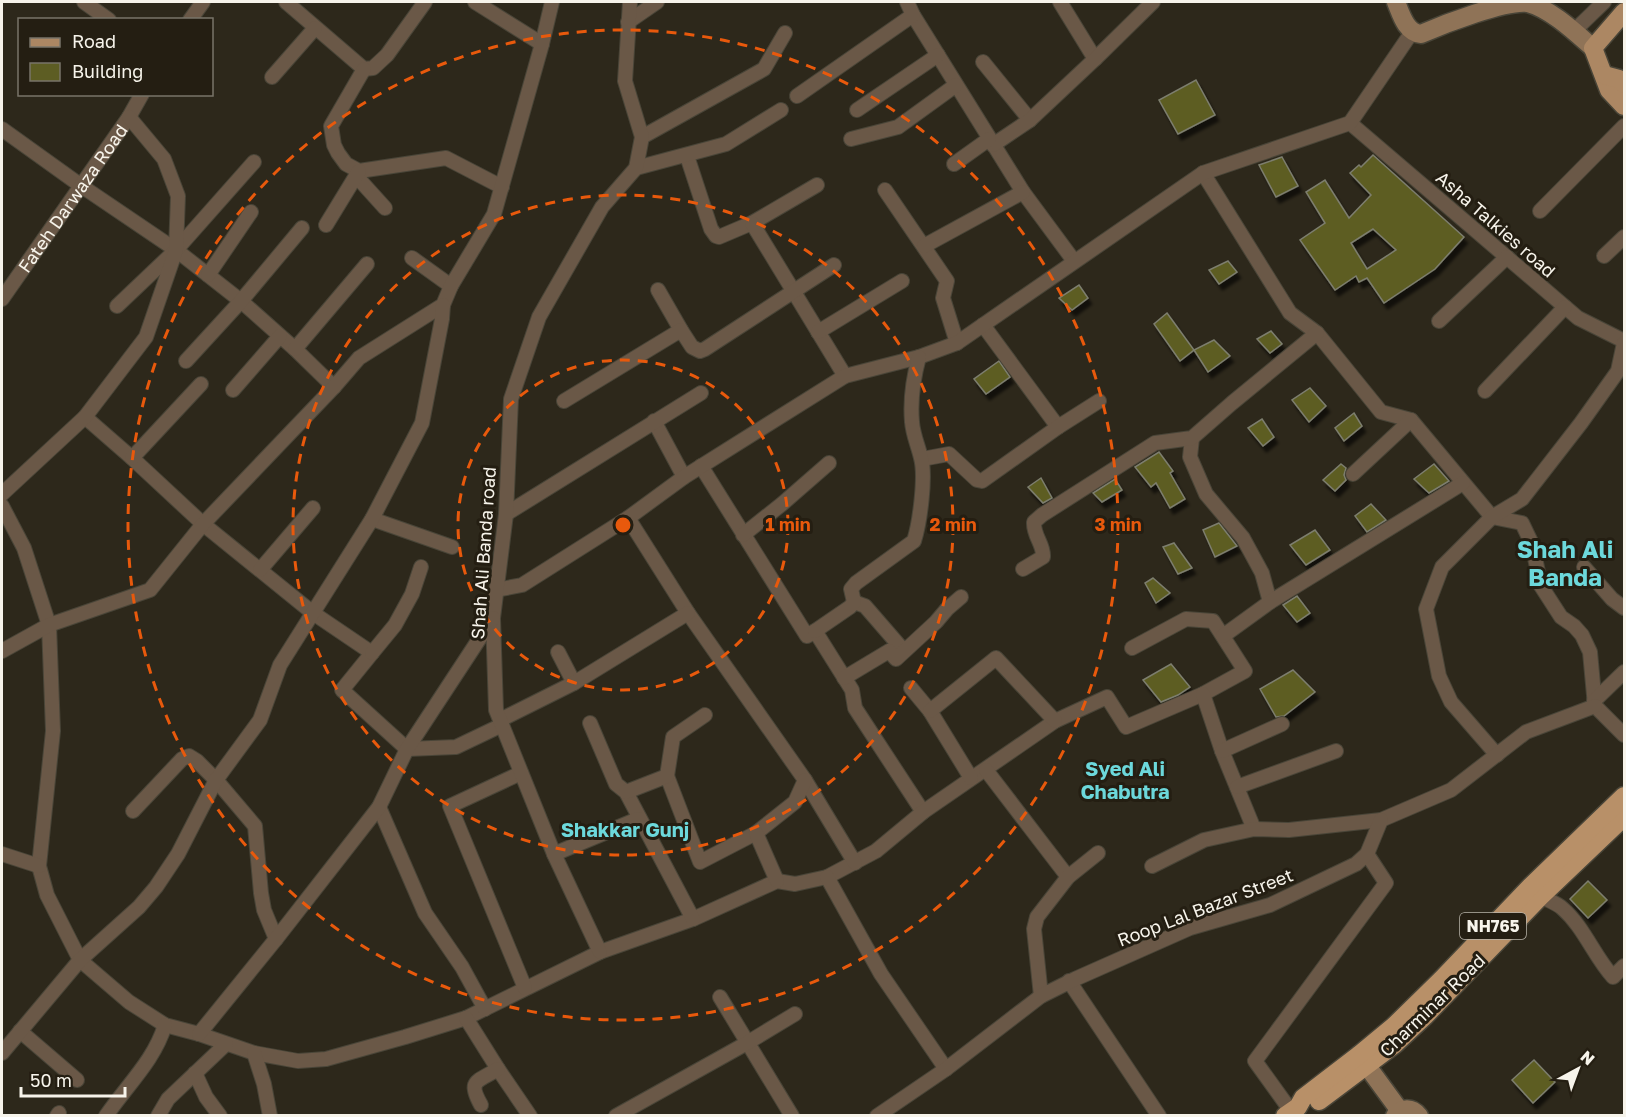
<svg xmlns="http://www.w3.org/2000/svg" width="1626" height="1117" viewBox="0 0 1626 1117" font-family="'Golos Text',sans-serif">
<defs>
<filter id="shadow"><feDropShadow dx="3.5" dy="6" stdDeviation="1.5" flood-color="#0009"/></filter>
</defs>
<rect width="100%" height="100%" fill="#2d281b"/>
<!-- building -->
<g fill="#5d5d23" stroke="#7d7e6e" stroke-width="1.5" fill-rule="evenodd" filter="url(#shadow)">
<path d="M1196 80 1215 115 1178 134 1159 100Z"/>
<path d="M1373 155 1464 237 1435 269 1384 303 1367 278 1359 282 1356 276 1335 290 1300 240 1325 223 1306 192 1325 180 1349 218 1371 195 1350 173 1359 165 1361 167ZM1373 229 1396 250 1367 269 1351 243Z"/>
<path d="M1282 157 1298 186 1276 197 1259 165Z"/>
<path d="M1228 261 1237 272 1219 284 1209 270Z"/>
<path d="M1079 285 1088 298 1072 310 1059 298Z"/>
<path d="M1167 313 1194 350 1180 361 1154 324Z"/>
<path d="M1271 331 1282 344 1270 353 1257 339Z"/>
<path d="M1214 340 1230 356 1208 372 1194 350Z"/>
<path d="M999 361 1010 377 986 394 974 379Z"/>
<path d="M1310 388 1326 406 1309 422 1292 400Z"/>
<path d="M1354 413 1362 426 1344 441 1335 428Z"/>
<path d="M1262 419 1274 437 1263 446 1248 428Z"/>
<path d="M1159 452 1173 471 1170 473 1185 499 1170 508 1156 483 1151 487 1135 467Z"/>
<path d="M1341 464 1346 468 1344 475 1346 480 1335 491 1323 480Z"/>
<path d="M1434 464 1449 481 1429 493 1414 479Z"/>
<path d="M1041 478 1052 498 1043 503 1028 487Z"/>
<path d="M1115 479 1122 490 1102 502 1093 493Z"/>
<path d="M1371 504 1386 520 1367 532 1355 516Z"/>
<path d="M1219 523 1237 546 1215 557 1203 530Z"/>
<path d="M1315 530 1330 550 1306 565 1290 545Z"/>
<path d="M1174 543 1192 568 1178 574 1163 547Z"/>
<path d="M1153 578 1170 593 1156 603 1145 583Z"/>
<path d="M1297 596 1310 613 1297 622 1283 605Z"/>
<path d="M1171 664 1190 687 1178 695 1161 702 1143 680Z"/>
<path d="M1293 670 1315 692 1284 716 1276 717 1260 689Z"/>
<path d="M1588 881 1607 900 1588 918 1570 899Z"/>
<path d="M1534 1060 1555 1082 1533 1103 1512 1080Z"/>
</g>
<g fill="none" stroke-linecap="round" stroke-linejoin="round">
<!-- minor casing -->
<g stroke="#494538" stroke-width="16">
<g id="minor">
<path d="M84 2 109 20"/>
<path d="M286 2 364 69 373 68 387 55 425 2"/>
<path d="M475 2 542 44"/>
<path d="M907 2 913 15 1023 192 1074 261"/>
<path d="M1060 2 1095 59"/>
<path d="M190 20 203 2"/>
<path d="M628 22 657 2"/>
<path d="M1574 31 1604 2"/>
<path d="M983 62 1030 120"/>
<path d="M364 69 331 126 334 145 338 153 346 164 359 171 446 158 502 187"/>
<path d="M272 77 315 28"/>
<path d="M797 96 913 15"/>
<path d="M857 110 938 55"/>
<path d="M1350 123 1578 318 1624 341"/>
<path d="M2 129 80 185 176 250 241 301 295 349 334 387"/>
<path d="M642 137 764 69 785 33"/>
<path d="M851 139 898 127 956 85"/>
<path d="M993 145 1030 120 1095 59 1153 2"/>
<path d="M687 156 711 229 716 236 719 237 752 223 817 185"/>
<path d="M954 164 989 139"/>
<path d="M636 168 726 144 781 110"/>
<path d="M1203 173 1290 313 1317 333 1381 412 1411 420 1492 517 1522 523 1532 544 1541 586 1561 617 1574 626 1582 635 1590 652 1595 706 1624 735"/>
<path d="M357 177 385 208"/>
<path d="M885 190 947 281 943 298 957 343"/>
<path d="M1540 211 1624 126"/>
<path d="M752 223 845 376"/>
<path d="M326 225 359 171"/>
<path d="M924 246 1023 192"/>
<path d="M1604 256 1624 237"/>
<path d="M412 258 451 286"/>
<path d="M208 275 251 212"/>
<path d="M658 290 681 330"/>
<path id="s1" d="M2 299 129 117 142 94"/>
<path d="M117 306 176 250 254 162"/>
<path d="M1439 321 1507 257"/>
<path d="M983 325 1058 427"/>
<path d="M818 332 902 281"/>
<path d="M295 349 367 264"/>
<path d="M186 361 241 301 302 228"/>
<path d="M233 390 280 336"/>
<path d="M1485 391 1565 307"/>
<path d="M564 401 681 330 692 347 700 351 705 349 834 265"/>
<path d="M85 417 132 458 203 524 313 613 372 653 342 690 407 749 456 747 502 725"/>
<path d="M654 421 684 477"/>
<path d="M1192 438 1190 457 1206 494 1243 538 1262 573 1270 602"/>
<path d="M132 458 201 384"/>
<path d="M922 459 949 454 977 480 982 481 1058 427 1099 401"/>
<path d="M701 466 807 636 815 631 852 690 855 708 923 812"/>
<path d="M1353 474 1411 420"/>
<path d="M2 494 85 417 146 337 176 250 178 196 164 159 129 117"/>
<path d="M2 506 24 548 49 625 53 731 39 866 47 895 80 960 129 1002 165 1025 199 1034 254 1053 298 1061 326 1059 405 1037 466 1018 600 952 693 919 777 881 795 884 827 877 876 851 923 812 1055 721 1107 697 1126 727 1203 694 1245 671 1213 621 1186 619 1132 648"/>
<path d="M506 514 701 393"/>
<path d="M628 518 688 613 805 780 855 863"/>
<path d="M372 519 452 547"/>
<path d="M743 535 782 504 829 463"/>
<path d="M1584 567 1612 599 1624 608"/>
<path d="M1023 569 1043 557C1044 544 1033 536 1034 522L1042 515 1155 443 1192 438 1232 403 1317 333"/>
<path d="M260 570 313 508"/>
<path d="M496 590 522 585 628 518 684 477 845 376 919 357 957 343 1203 173 1350 123 1412 32"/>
<path d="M854 602 865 606 904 651"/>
<path d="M815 631 850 607 854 602 851 589 856 583 914 541C920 522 926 476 921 458 918 445 913 435 912 422 910 399 913 379 919 357"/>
<path d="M1223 636 1270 602 1463 483"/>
<path d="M2 651 49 625 150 590 203 524 334 387 359 358 443 305 451 286 494 214 542 44 552 2"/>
<path d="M558 652 574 683"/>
<path d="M372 653 395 625 412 594 421 567"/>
<path d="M844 678 889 651 896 659 936 622 947 609 961 597"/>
<path d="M911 688 930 711 971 778"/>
<path d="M1203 694 1222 751 1254 829"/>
<path d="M1594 701 1624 672"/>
<path d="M930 711 996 658 1055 721"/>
<path d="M500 720 574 683 688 613"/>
<path d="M590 723 616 784 626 792 693 919"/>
<path d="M1222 751 1282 724"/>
<path d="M1497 755 1451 702 1439 676 1426 609 1442 567 1492 517 1522 499 1581 423 1618 371 1624 343"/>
<path d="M986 770 1068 877"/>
<path d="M521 773 450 806 525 988"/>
<path d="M667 776 700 862 756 833 795 802 805 780"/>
<path d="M1237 787 1336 751"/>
<path d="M626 792 667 776 673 737 705 715"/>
<path d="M379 807 425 913 462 967 485 1009"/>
<path d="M133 811 182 759 189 756 197 761 216 780 255 826 261 893 264 910 276 939"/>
<path d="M756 833 777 881"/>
<path d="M2 854 39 866"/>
<path d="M554 854 638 819"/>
<path d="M1152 866 1204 840 1254 829 1289 830 1381 820 1451 790 1526 732 1595 706"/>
<path d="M827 877 881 974 946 1069"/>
<path d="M1534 891C1542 899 1554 901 1562 908 1584 927 1594 956 1613 977L1624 966"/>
<path d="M600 952 554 854 496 710 493 618 506 514 511 399 539 317 602 207 636 168 642 137 625 81 630 2"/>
<path d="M1069 981 1159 1116"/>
<path d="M1041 996 1034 929 1037 917 1068 877 1098 853"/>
<path d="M720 997 792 1116"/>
<path d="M466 1018 498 1069 530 1116"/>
<path d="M20 1031 77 1080"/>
<path d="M199 1034 276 939 379 807 407 749 493 618"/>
<path d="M2 1053 80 960 139 907 156 887 178 854 216 780 260 720 280 665 372 519 422 423 442 319 443 305"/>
<path d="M254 1053 264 1084 270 1116"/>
<path d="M195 1073 206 1097 220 1116"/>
<path d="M481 1105C467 1080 477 1082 498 1069"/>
<path d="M1291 1111 1255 1061 1386 883 1367 854"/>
<path d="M57 1116 59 1113"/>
<path d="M106 1116C127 1085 154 1061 165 1025"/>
<path d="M158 1116 168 1099 226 1044"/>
<path d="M616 1116 747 1043 795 1014"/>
<path d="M877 1116 946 1069 1041 996 1075 979 1190 928 1270 905 1356 864 1367 854 1381 820"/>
</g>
</g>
<!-- secondary casing -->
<g stroke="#494538" stroke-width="21">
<g id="secondary">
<path d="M1396 2C1401 14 1406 33 1421 34 1444 24 1506 0 1528 3 1551 9 1576 33 1593 48"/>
<path d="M1359 1055 1400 1111"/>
<path d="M1395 1116C1402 1107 1412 1107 1419 1116"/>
</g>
</g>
<!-- primary casing -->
<g stroke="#494538" stroke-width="21">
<g id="primary">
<path d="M1624 12 1593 48 1609 90 1624 106"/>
<path d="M1604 75 1619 79 1624 84"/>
</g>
</g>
<!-- trunk casing -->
<g stroke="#494538" stroke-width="21">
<g id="trunk">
<path d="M1319 1101 1395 1044 1425 1016 1540 897 1624 817"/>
<path d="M1285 1116 1298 1107 1303 1098 1359 1055 1394 1026 1441 980 1530 887 1624 796"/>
</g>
</g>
<!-- minor -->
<use href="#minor" stroke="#6a5847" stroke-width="14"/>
<!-- secondary -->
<use href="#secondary" stroke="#8f7357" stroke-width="18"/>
<!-- primary -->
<use href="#primary" stroke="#ac8763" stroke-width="18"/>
<!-- trunk -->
<use href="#trunk" stroke="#b89068" stroke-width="18"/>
</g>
<!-- distance rings -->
<g fill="none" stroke="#e8590c" stroke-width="3" stroke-dasharray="10 8">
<circle cx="623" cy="525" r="165"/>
<circle cx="623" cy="525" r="330"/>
<circle cx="623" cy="525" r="495"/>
</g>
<g text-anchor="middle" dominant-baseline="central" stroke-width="6" stroke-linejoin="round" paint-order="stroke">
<!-- shield labels -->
<rect fill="#241e12" stroke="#b8b4aa" stroke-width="1.5" x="1460" y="913" width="66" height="26" rx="4.5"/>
<g font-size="16" font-weight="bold" fill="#f7f4eb">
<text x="1493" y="926">NH765</text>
</g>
<!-- street labels -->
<g font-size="18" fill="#f7f4eb" stroke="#241e12">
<text stroke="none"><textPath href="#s1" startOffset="123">Fateh Darwaza Road</textPath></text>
<text transform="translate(1496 224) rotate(41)">Asha Talkies road</text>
<text transform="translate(483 553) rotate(-86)">Shah Ali Banda road</text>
<text transform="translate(1205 907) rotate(-21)">Roop Lal Bazar Street</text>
<text transform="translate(1432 1005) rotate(-44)">Charminar Road</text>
</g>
<!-- neighbourhood labels -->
<g font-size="20" font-weight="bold" fill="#6cd8db" stroke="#241e12">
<text x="1125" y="768">Syed Ali<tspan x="1125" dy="23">Chabutra</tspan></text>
<text x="625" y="829">Shakkar Gunj</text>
</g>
<!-- district labels -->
<g font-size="24" font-weight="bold" fill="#6cd8db" stroke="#241e12">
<text x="1565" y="548">Shah Ali<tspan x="1565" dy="28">Banda</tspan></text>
</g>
</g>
<circle cx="623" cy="525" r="9" fill="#e8590c" stroke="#241e12" stroke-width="3"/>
<g font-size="18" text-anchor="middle" font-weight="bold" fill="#e8590c" stroke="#241e12" stroke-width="6" stroke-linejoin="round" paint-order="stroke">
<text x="788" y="531">1 min</text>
<text x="953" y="531">2 min</text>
<text x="1118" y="531">3 min</text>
</g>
<!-- border -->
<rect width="1626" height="1117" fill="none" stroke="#f7f4eb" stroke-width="6"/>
<!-- legend -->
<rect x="18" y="18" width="195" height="78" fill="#241e12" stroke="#787469" stroke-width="1.5"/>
<rect x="30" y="38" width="30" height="9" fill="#ac8763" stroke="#787469" stroke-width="1.5"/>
<text x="72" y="48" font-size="18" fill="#f7f4eb">Road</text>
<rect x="30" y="63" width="30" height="18" fill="#5d5d23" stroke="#787469" stroke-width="1.5"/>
<text x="72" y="78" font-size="18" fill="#f7f4eb">Building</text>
<!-- north arrow -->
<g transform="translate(1578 1069) rotate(41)" stroke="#241e12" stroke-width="4.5" paint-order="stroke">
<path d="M0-4.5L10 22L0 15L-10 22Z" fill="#f7f4eb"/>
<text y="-9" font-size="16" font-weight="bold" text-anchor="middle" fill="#f7f4eb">N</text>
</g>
<!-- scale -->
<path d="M21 1087v9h104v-9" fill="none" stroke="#f7f4eb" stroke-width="3"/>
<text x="30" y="1087" font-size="18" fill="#f7f4eb" stroke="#241e12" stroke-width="4.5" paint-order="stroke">50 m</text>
</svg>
